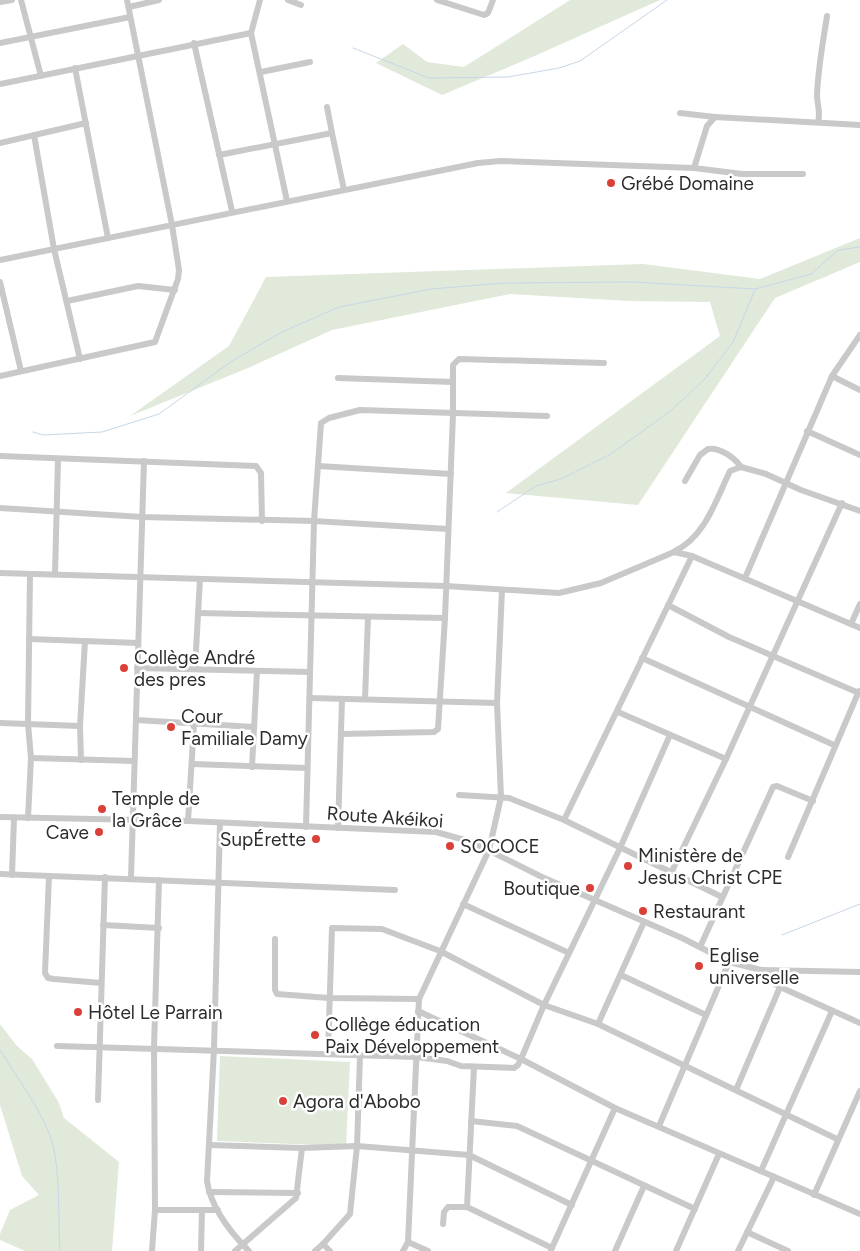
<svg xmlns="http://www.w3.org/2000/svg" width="860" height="1251" viewBox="0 0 860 1251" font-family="Figtree,sans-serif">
<rect width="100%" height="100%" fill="#fff"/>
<!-- green -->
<g fill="#e0e9da">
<path d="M570 0H660L530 58 442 95 376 63 403 44 427 62 464 67Z"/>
<path d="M860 238V262L775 298 638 505 506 493 720 336 710 302 630 301 510 294 332 330 248 368 130 416 229 346 266 277 643 264 760 279Z"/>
<path d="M0 1024 17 1046 32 1059 59 1103 64 1118 119 1162 112 1251H25L0 1240V1234L10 1210 39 1195 22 1176 0 1105Z"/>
<path d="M220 1056 350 1062 346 1146 217 1141Z"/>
</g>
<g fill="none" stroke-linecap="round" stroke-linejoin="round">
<!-- stream -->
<g stroke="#c7d7e8" stroke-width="1">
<path d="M353 48 429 78 508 77 559 68 580 61 667 0"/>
<path d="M33 432 43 435 102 432 159 414 232 361 282 332 339 307 431 289 504 283 633 282 755 289 811 274 838 250 860 247"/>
<path d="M497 512 536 486 561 479 611 454 669 412 704 380 733 342 755 290"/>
<path d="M782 935 860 904"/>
<path d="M0 1050C18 1080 50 1120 55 1155 60 1187 58 1219 60 1251"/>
</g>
<!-- minor -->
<g stroke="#c9c9c9" stroke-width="6">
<path d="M21 0 41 76"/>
<path d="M260 0 251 33 287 201"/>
<path d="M288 0 301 5"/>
<path d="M437 0 484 15 488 13 493 0"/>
<path d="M0 2 12 0"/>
<path d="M129 7 159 0"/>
<path d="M0 43 130 17"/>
<path d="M194 43 232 211"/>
<path d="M75 68 108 238"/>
<path d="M261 72 310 62"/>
<path d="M0 84 251 33"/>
<path d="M680 113 715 117"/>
<path d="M818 122C821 112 817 105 817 95 818 68 823 42 827 16"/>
<path d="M332 133 344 190"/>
<path d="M34 135 54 249 80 359"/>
<path d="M0 143 86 123"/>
<path d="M219 155 332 133 327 107"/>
<path d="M694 168 742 174H803"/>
<path d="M0 260 478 163 501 161 694 168 707 126 715 117 860 125"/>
<path d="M0 282 21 371"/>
<path d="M67 301 138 286 175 290"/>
<path d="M0 376 155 342 178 279 179 270 172 225 127 0"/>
<path d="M832 376 860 390"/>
<path d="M338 378 453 382"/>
<path d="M807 431 860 455"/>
<path d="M0 456 256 466 261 473 262 521"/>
<path d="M318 466 451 474"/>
<path d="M685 481 700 455 708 449C720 447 735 458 741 467"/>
<path d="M0 508 142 517 314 521 448 529"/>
<path d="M675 551C705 537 716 500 730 471L741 467 766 474 801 490 860 511"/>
<path d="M692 556 564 820 722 897"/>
<path d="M0 573 446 586 559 593 601 583 674 552 692 556 860 628"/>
<path d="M55 574 58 459"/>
<path d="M745 578 832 376 860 335"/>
<path d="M668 605 729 637 859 693"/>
<path d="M198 613 445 618"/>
<path d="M851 624 860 604"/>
<path d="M29 639 138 643"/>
<path d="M642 658 834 745"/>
<path d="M137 668 310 672"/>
<path d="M195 668 200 579"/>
<path d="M310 698 497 703"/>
<path d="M365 699 368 617"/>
<path d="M618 712 726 759"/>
<path d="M136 720 254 727"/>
<path d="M0 723 80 726"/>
<path d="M341 734 434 732 438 729 445 618 453 414V365L459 359 604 363"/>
<path d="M670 735 620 848 544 1005 521 1059 615 1108 860 1214"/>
<path d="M31 758 134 761"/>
<path d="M81 760 80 726 85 641"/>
<path d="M192 764 307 768"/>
<path d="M252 767 257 671"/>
<path d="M459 795 509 798 564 820"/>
<path d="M0 817 188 821 436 832 472 842 542 877 682 938 729 962 761 970 860 972"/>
<path d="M28 818 31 758 28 724 30 574"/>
<path d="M188 821 194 724"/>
<path d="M220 823 214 1049 207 1181C211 1208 230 1232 249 1251"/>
<path d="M306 827 314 521 321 423 329 418 360 410 547 416"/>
<path d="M338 828 342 699"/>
<path d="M788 857 859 691"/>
<path d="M672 871 726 759 842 503"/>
<path d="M0 874 395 890"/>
<path d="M12 875 14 818"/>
<path d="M49 876 45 973 48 978 54 979 101 983"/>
<path d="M131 878 144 461"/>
<path d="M463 904 569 953"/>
<path d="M103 925 159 928"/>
<path d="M275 939V990L277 994 329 998 419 999"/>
<path d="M700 947 773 787 777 786 813 801"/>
<path d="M621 975 706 1015"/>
<path d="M780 987 860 1023"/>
<path d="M598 1024 644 922"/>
<path d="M57 1046 417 1057 447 1061 461 1066 514 1068 518 1065 521 1059 418 1011"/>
<path d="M328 1054 332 928 382 929 440 951 544 1005 598 1024 837 1139"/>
<path d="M474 1067 467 1207 552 1248"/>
<path d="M736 1090 780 987 767 979 761 970"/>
<path d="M98 1100 105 877"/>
<path d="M471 1121 517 1126 695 1209"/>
<path d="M659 1126 729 962"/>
<path d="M209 1145 302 1148 357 1146 469 1155 572 1205"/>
<path d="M761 1171 832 1011"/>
<path d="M209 1192 298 1193"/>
<path d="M814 1195 860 1091"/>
<path d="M155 1210H218"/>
<path d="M443 1224 444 1212 448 1207H467"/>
<path d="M747 1232 788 1251"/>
<path d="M408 1242 428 1251"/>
<path d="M323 1244 350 1214 357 1146 360 1056"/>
<path d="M551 1250 615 1108"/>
<path d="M152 1251 155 1210 154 1048 159 880"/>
<path d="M201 1251 202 1210"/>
<path d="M235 1251 296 1198 302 1148"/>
<path d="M315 1251 323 1244 330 1251"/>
<path d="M403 1251 408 1242 419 999 489 850 501 797 497 703 502 590"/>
<path d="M615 1251 644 1186"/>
<path d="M676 1251 719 1154"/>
<path d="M738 1251 774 1177"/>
</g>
</g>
<!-- markers -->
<g fill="#da4037" stroke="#fff" stroke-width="2">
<circle cx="611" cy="183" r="5"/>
<circle cx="124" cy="668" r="5"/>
<circle cx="171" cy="727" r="5"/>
<circle cx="102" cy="809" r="5"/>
<circle cx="99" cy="832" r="5"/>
<circle cx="316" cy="839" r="5"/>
<circle cx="450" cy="846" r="5"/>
<circle cx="628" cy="866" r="5"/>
<circle cx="590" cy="888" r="5"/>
<circle cx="643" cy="911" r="5"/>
<circle cx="699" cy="966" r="5"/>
<circle cx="78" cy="1012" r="5"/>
<circle cx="315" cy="1035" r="5"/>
<circle cx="283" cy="1101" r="5"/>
</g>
<g text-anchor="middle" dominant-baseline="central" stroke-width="5" stroke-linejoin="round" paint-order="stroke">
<!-- poi labels -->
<g font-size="19" fill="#2c2c2c" stroke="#fff" text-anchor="start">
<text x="621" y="183">Grébé Domaine</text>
<text x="134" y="657">Collège André<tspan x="134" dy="22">des pres</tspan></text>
<text x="181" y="716">Cour<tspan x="181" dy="22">Familiale Damy</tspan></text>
<text x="112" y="798">Temple de<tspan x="112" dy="22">la Grâce</tspan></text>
<text x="89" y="832" text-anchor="end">Cave</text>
<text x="306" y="839" text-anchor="end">SupÉrette</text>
<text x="460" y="846">SOCOCE</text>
<text x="638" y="855">Ministère de<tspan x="638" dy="22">Jesus Christ CPE</tspan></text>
<text x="580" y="888" text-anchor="end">Boutique</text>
<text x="653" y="911">Restaurant</text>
<text x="709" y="955">Eglise<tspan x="709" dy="22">universelle</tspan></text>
<text x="88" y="1012">Hôtel Le Parrain</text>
<text x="325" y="1024">Collège éducation<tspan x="325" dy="22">Paix Développement</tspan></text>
<text x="293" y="1101">Agora d'Abobo</text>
</g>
<!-- street labels -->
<g font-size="19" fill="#2c2c2c" stroke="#fff">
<text transform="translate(385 817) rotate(4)">Route Akéikoi</text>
</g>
</g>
</svg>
